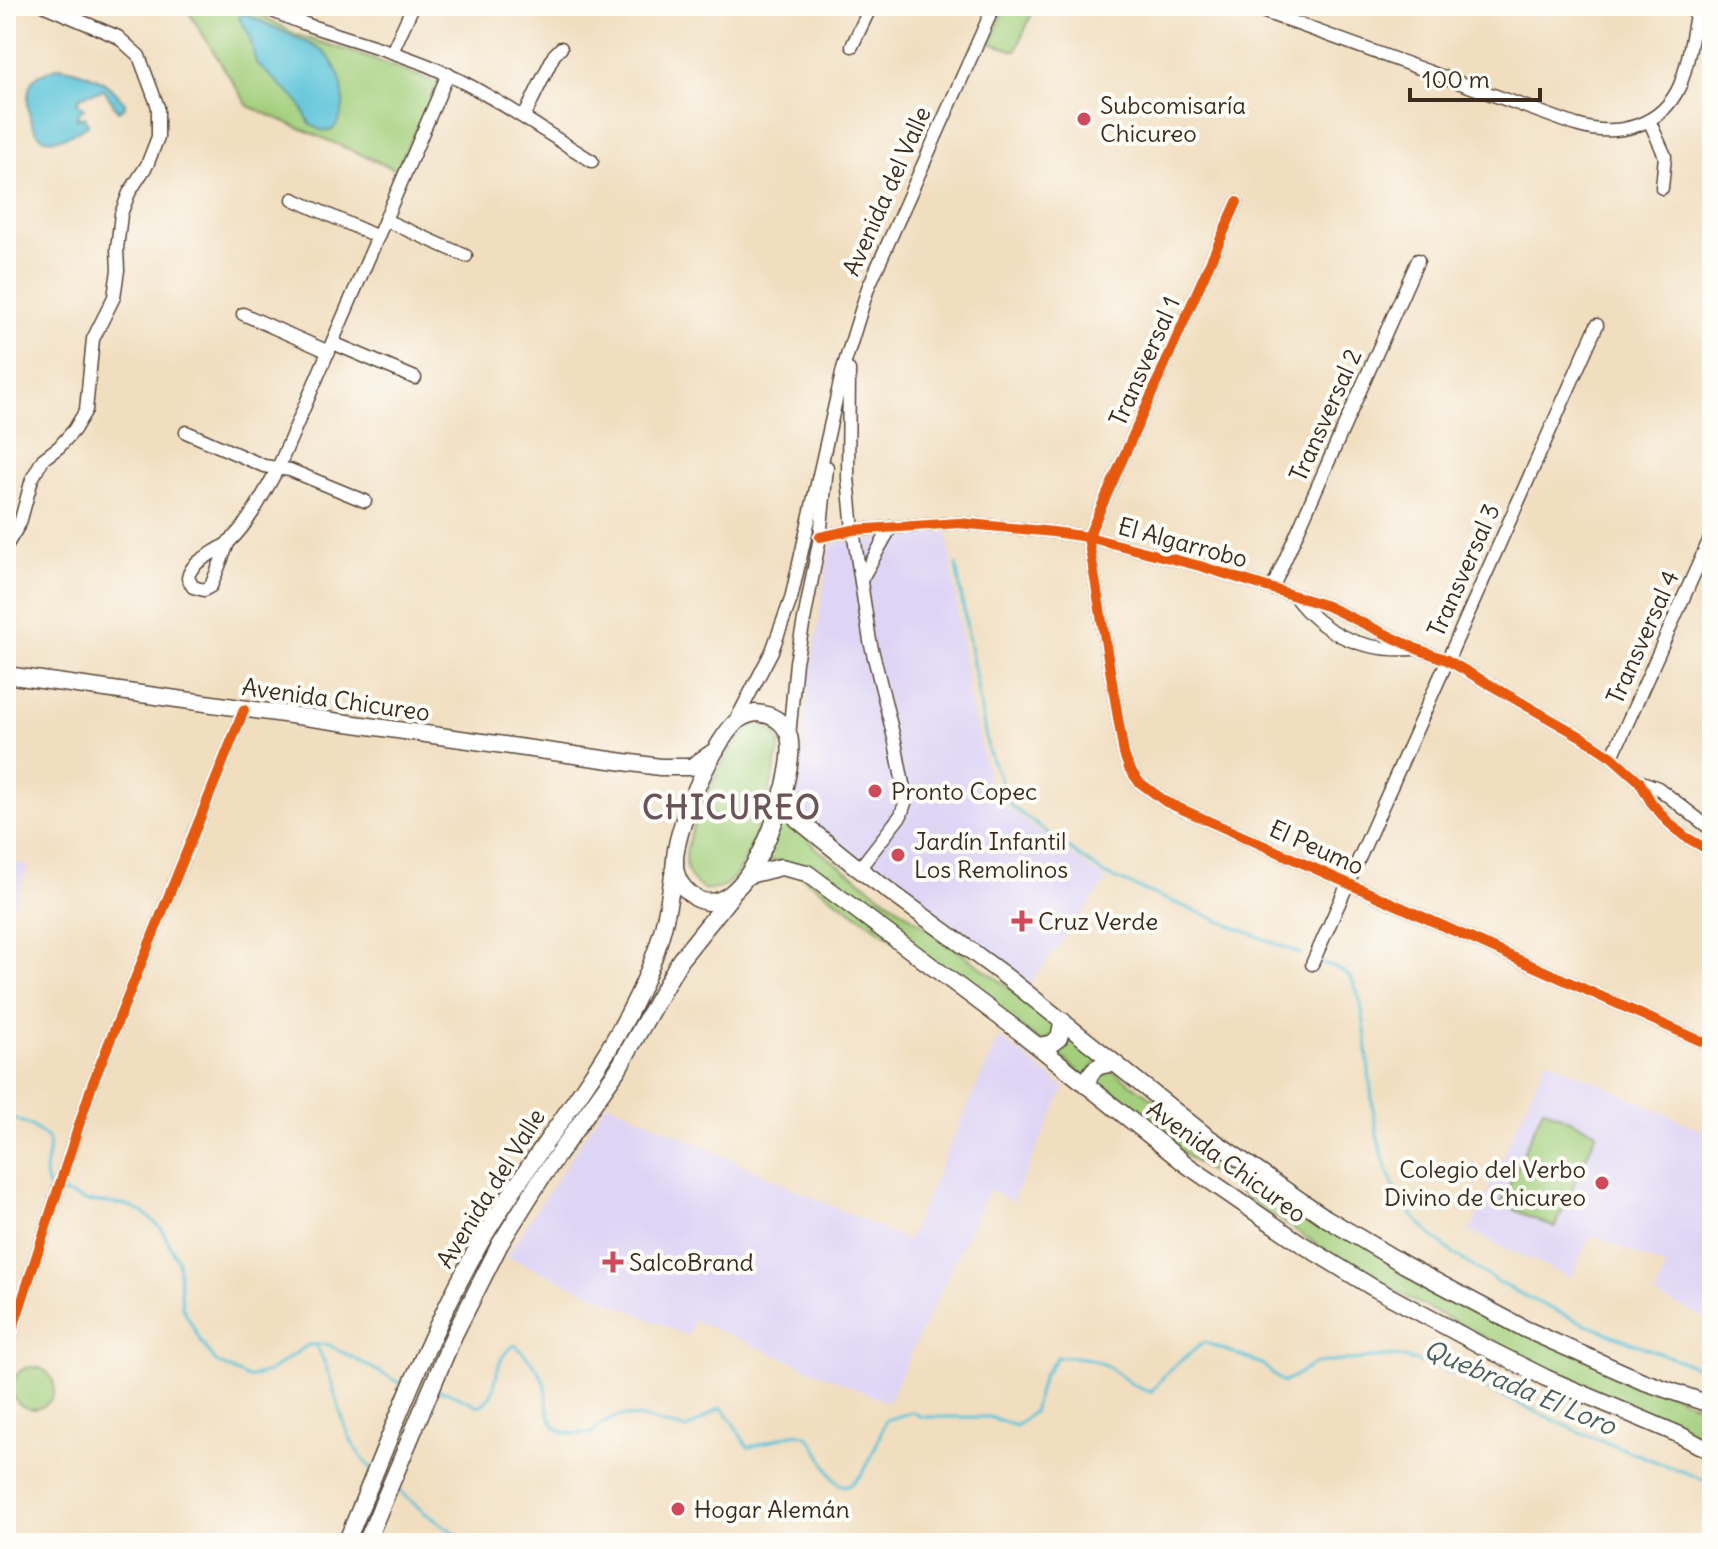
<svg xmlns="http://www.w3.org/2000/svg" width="1718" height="1549" viewBox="0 0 1718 1549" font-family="Delius,sans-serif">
<rect width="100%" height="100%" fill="#fdfcf7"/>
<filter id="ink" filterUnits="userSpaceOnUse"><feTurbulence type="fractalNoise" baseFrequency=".0125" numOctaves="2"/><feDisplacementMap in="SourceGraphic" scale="16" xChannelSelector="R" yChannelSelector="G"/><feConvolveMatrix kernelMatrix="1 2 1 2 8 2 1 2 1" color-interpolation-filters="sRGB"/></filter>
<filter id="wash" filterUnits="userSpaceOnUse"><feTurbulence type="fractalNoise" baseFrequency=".006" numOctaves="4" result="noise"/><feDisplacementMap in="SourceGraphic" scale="32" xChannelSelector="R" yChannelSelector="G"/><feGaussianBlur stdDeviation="1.8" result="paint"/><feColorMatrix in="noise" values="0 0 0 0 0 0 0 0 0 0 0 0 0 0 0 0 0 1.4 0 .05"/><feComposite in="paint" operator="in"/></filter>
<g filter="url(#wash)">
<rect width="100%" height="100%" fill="#f1debf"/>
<!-- built -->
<g fill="#ded5f5">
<path d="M947 532 969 696 993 797 1107 881 1030 984 852 857 807 818 795 799 808 690 830 546 842 542Z"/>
<path d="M6 858 28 867 6 925Z"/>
<path d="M999 1037 1065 1088 1012 1202 989 1189 888 1402 693 1320 688 1336 506 1256 607 1102 907 1241Z"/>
<path d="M1546 1059 1712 1135V1320L1655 1296 1666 1267 1594 1235 1587 1242 1571 1278 1470 1232Z"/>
</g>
<!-- green -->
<g fill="#a3cf7c" stroke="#6f7c4d" stroke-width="2">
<path d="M185 6H245L297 35 349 51 438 83 397 170 248 106Z"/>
<path d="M1006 6H1035L1016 51 990 43Z"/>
<path d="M758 723 773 729 780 743C775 774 752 865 727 884 720 890 712 890 703 889 692 882 685 871 686 858 686 828 730 735 758 723Z"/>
<path d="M784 808 817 849 1006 985 1058 1026 1056 1034 1042 1042 778 860 764 863Z"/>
<path d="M1066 1033 1099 1060 1085 1077 1051 1048Z"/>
<path d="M1110 1069 1407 1274 1712 1412V1446L1547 1369 1375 1281 1268 1213 1154 1133 1095 1084 1099 1070Z"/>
<path d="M1543 1108 1597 1132 1555 1228 1501 1204Z"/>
<circle cx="33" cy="1388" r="21"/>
</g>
<!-- water -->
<g fill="#5cc4d9" stroke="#4c777c" stroke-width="2">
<path d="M243 13 319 48C342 65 354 109 331 131L320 130 310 124 299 102 256 63 249 34 239 18Z"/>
<path d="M60 67C88 73 107 79 125 103L124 109 118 111 104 90 81 96 77 102 84 109 79 112 77 119 85 117 88 125C77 132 60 142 46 139 28 134 21 89 36 77 41 72 52 70 60 67Z"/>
</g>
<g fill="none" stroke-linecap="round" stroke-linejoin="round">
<!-- stream -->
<g stroke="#5cc4d9" stroke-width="3">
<path d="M956 565 988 750 1011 806 1104 874 1301 954"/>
<path d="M1320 962C1330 966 1345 970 1351 979 1363 997 1365 1030 1367 1050 1372 1102 1375 1163 1406 1207 1460 1284 1624 1340 1712 1372"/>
<path d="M6 1115 30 1125 48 1138C52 1158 39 1167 49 1189L53 1190"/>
<path d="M60 1192 86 1201 126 1205 144 1213 161 1228 178 1261 182 1306 201 1342 216 1362 248 1378 268 1372 308 1345 327 1344 406 1386"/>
<path d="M316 1346C340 1386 336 1434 371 1468"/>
<path d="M437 1390 448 1392 479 1406C505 1393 487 1361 515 1345 527 1356 540 1369 545 1385 547 1391 546 1398 547 1404 551 1435 565 1435 592 1433 622 1401 649 1423 686 1429 699 1425 707 1412 722 1408 734 1420 738 1434 748 1447 764 1446 789 1431 802 1434 824 1438 830 1510 859 1477 872 1462 878 1438 886 1420L912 1412 922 1417H989L1016 1426 1033 1412 1043 1376 1057 1357C1074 1356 1092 1357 1107 1366 1123 1376 1132 1388 1151 1392L1169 1370 1204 1342 1262 1364 1283 1383 1316 1363 1397 1356 1441 1368 1584 1434 1712 1483"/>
<path d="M396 1488 425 1513 470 1543"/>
</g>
</g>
</g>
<g filter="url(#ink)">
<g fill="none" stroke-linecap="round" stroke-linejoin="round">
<!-- minor casing -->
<g stroke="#564536" stroke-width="15">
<g id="minor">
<path d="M262 6C316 32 374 43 429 66 488 91 538 128 592 161"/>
<path d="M1248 6 1576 125C1616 138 1662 127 1680 85 1690 61 1692 31 1698 6"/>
<path d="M852 46 871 6"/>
<path d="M392 52 413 6"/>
<path d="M524 117 554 55 561 48"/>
<path d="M1649 120 1665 156 1662 188"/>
<path d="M293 199 378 237"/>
<path d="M1237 202 1088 537 1124 754 1129 768 1139 782 1166 802 1712 1046"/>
<path d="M385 220 466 256"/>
<path d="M243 314 329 352"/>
<path d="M333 343 415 378"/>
<path d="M849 370 848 478 853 530 870 641 895 742 906 800 901 815 859 869"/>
<path d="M186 432 264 466 290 470 365 501"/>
<path d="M820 537 853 530 959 523 1053 532 1088 537 1200 566 1327 606 1417 649 1447 660 1585 739 1612 757 1639 781 1651 802 1668 822 1684 836 1712 852"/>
<path d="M229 541 211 586 204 590 193 587 188 578C191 560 216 553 229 542 250 522 264 493 278 468L448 74"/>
<path d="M6 546 20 523 32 479 43 459 59 447 74 430 86 410 93 339 114 297 118 270 117 249 121 214 129 193 147 165 158 137V107L139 56 118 37 45 6"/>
<path d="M861 580 891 527"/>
<path d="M1272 589 1418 260"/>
<path d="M1295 597C1325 636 1364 652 1413 649"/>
<path d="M735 722 772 651 791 599 843 369 868 288 994 6"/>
<path d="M789 737 796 662 820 537 827 467"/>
<path d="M1612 757 1712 534"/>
<path d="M1639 781 1658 788 1712 830"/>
<path d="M1312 964 1597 325"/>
<path d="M6 1350 92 1085 244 710"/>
</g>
</g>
<!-- major casing -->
<g stroke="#564536" stroke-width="19">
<g id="major">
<path d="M6 675 660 767H691L716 750"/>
<path d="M756 713C771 714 784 721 789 736 800 774 741 951 685 889 679 883 676 875 675 867 672 834 711 747 735 723 741 717 748 714 756 713Z"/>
<path d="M783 791 797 819 859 869 1004 975 1205 1135 1326 1218 1405 1265 1525 1329 1642 1381 1712 1405"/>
<path d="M749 875 781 867 807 873 1020 1032 1187 1165 1300 1243 1372 1287 1484 1347 1546 1378 1680 1435 1712 1452"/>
<path d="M1038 1046 1051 1044 1059 1038 1063 1021"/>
<path d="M1087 1086C1089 1069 1099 1063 1116 1064"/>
<path d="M346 1543C388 1443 425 1340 479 1245 532 1151 615 1062 652 962 665 929 670 896 675 862"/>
<path d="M366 1543 454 1335 500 1244 540 1180 618 1069 680 960 731 896"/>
</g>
</g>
<!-- minor -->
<use href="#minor" stroke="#fff" stroke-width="12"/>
<!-- major -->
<use href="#major" stroke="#fff" stroke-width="16"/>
<!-- cycleway casing -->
<g stroke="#fdfcf7" stroke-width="15">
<g id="cycleway">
<path d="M1237 202 1088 537 1124 754 1129 768 1139 782 1166 802 1712 1046"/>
<path d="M820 537 853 530 959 523 1053 532 1088 537 1200 566 1327 606 1417 649 1447 660 1585 739 1612 757 1639 781 1651 802 1668 822 1684 836 1712 852"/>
<path d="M6 1350 92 1085 244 710"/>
</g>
</g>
<!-- cycleway -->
<use href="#cycleway" stroke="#e8590c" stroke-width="10"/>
</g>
</g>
<!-- markers -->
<g fill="#d1495b" stroke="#fdfcf7" stroke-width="3">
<circle cx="1084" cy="119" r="8"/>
<circle cx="875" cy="791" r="8"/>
<circle cx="898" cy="855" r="8"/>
<path d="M1018 909h8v8h8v8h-8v8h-8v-8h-8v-8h8z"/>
<circle cx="1602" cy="1183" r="8"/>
<path d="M609 1250h8v8h8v8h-8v8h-8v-8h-8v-8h8z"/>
<circle cx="678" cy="1509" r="8"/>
</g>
<g text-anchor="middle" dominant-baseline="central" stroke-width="8" stroke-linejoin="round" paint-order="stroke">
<!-- poi labels -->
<g font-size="24" fill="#3b2a1e" stroke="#fdfcf7" text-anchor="start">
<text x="1100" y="105">Subcomisaría<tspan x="1100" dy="28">Chicureo</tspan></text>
<text x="891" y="791">Pronto Copec</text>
<text x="914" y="841">Jardín Infantil<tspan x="914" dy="28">Los Remolinos</tspan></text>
<text x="1038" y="921">Cruz Verde</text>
<text x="1586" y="1169" text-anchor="end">Colegio del Verbo<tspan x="1586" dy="28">Divino de Chicureo</tspan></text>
<text x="629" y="1262">SalcoBrand</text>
<text x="694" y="1509">Hogar Alemán</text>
</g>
<!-- street labels -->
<g font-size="24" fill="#3b2a1e" stroke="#fdfcf7">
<text transform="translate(886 191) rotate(-66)">Avenida del Valle</text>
<text transform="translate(1144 361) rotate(-66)">Transversal 1</text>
<text transform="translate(1325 415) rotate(-66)">Transversal 2</text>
<text transform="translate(1183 542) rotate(15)">El Algarrobo</text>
<text transform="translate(1463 570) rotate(-66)">Transversal 3</text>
<text transform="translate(1642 637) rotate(-66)">Transversal 4</text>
<text transform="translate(336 699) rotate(8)">Avenida Chicureo</text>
<text transform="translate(1317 847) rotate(24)">El Peumo</text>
<text transform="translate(1227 1161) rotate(36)">Avenida Chicureo</text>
<text transform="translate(490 1188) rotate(-58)">Avenida del Valle</text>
</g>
<!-- water labels -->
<g font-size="26" font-style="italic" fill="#47605f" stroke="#fdfcf7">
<text transform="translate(1520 1387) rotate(23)">Quebrada El Loro</text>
</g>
<!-- district labels -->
<g font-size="32" font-weight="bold" letter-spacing="2" fill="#6a545b" stroke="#fdfcf7">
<text x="732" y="807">CHICUREO</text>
</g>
</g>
<!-- margin -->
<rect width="1718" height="1549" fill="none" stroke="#fdfcf7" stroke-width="32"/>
<!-- scale -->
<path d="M1410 88v12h130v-12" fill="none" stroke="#3b2a1e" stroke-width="4"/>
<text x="1422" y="88" font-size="24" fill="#3b2a1e" stroke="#fdfcf7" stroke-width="6" paint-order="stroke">100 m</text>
</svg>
